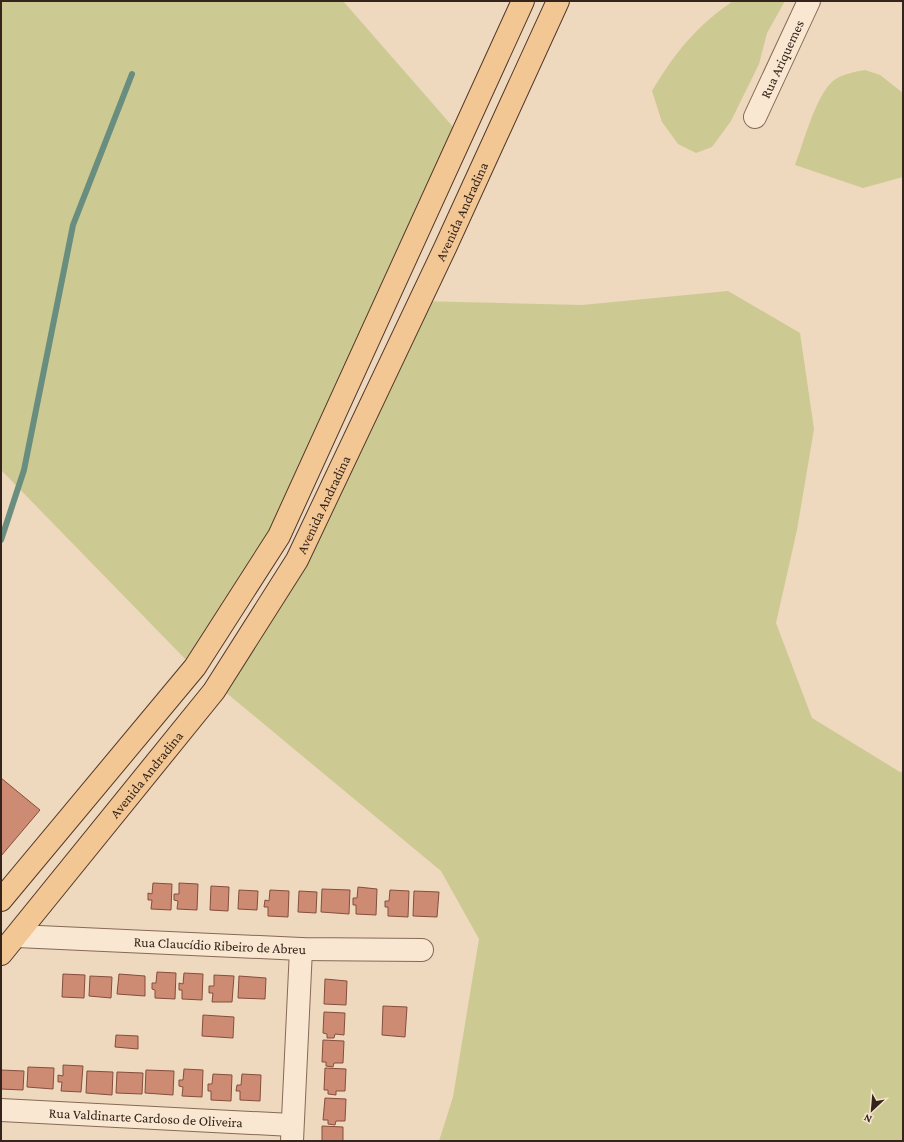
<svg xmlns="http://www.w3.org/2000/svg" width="904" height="1142" viewBox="0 0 904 1142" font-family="'Crimson Pro',serif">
<rect width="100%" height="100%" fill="#eed8be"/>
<!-- green -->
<g fill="#ccca92">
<path d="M1 1H343L461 136 278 536 193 667 1 470Z"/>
<path d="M733 1H785L767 33 759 64 731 121 712 147 696 153 678 144 662 122 652 91C675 53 695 27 733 1Z"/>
<path d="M865 70 880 75 903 93V177L863 188 795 165C803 144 816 95 833 81 842 74 854 72 865 70Z"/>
<path d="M728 291 800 333 814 429 797 530 776 623 812 718 900 772 903 771V1141H439L453 1097 479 939 441 871 218 686 299 561 420 301 582 305Z"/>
</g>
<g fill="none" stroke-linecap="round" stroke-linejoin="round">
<!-- stream -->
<path stroke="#698d7e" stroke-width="6" d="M1 540 24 470 73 225 132 74"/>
</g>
<!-- building -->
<g fill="#cd8b73" stroke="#854e3c">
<path d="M1 778 40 810 1 856Z"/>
<path d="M153 883 172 884 171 910 151 909 152 900H148V893L152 894Z"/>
<path d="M179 883 198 884 197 910 177 909 178 901 174 900V894H179Z"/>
<path d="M211 886 229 887 228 911 210 910Z"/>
<path d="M358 887 377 889 376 915 356 914V905H353V898H357Z"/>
<path d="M322 889 350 890 349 914 321 912Z"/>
<path d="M239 890 258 891 257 910 238 909Z"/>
<path d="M270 890 289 891 288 917 268 916V907H264L265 900 269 901Z"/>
<path d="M390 890 409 891 408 917 388 916V907H385V901H389Z"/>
<path d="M299 891 317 892 316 913 298 912Z"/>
<path d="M414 891 439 892 437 917 413 916Z"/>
<path d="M157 972 176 973 175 999 155 998V990L152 989V983H156Z"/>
<path d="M184 973 203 974 202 1000 182 999V990H179V983L183 984Z"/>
<path d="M63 974 85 975 84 998 62 997Z"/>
<path d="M119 974 145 976V996L117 994Z"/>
<path d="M214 975 234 976 232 1002H212L213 993H209V986H214Z"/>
<path d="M90 976 112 977 111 998 89 996Z"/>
<path d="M239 976 266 978 265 999 238 998Z"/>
<path d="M325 979 347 981 346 1005 324 1004Z"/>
<path d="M383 1006 407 1007 405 1037 382 1035Z"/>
<path d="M324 1012 345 1013 344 1035 335 1034 334 1038H327V1034L323 1033Z"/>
<path d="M203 1015 234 1017 233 1038 202 1036Z"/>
<path d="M116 1035 138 1036V1049L115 1047Z"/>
<path d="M323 1040 344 1041 343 1063H334L333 1067 326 1066V1062H322Z"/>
<path d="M63 1065 83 1066 81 1092 61 1091 62 1082H58V1075L63 1076Z"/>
<path d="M28 1067 54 1068 53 1089 27 1087Z"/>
<path d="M325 1068 346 1069 345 1091H336V1095L328 1094V1090H324Z"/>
<path d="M184 1069 203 1070 202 1097 182 1096 183 1087 179 1086V1080H183Z"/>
<path d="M1 1070 24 1071 23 1090 1 1089Z"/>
<path d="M146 1070 174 1071 173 1095 145 1093Z"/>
<path d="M87 1071 113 1072 112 1095 86 1093Z"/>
<path d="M117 1072 143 1073 142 1094 116 1093Z"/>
<path d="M213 1074 232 1075 231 1101 211 1100V1091H208V1084H212Z"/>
<path d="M242 1074 261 1075 260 1101 240 1100V1091H236L237 1085H241Z"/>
<path d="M325 1098 346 1099 345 1121H336L335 1125 328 1124V1120H323Z"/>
<path d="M322 1126 343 1127V1141H322Z"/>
</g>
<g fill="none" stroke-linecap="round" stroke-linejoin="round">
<!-- minor casing -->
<g stroke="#866957" stroke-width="24">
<g id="minor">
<path id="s1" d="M755 117 809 1"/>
<path id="s2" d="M17 936 301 949 422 950"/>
<path id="s3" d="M1 1110 292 1125"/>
<path d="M292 1141 301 949"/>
</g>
</g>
<!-- major casing -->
<g stroke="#53382b" stroke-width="24">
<g id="major">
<path d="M1 900 195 667 279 536 523 1"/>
<path id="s4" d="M1 954 214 691 297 560 445 248 558 1"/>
</g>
</g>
<!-- minor -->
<use href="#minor" stroke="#f9e7d1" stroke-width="22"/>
<!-- major -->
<use href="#major" stroke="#f3c794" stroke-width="22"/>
</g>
<g text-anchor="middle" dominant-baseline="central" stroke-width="4" stroke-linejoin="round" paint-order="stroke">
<!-- street labels -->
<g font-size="14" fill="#35241c" stroke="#f5e4cd">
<text stroke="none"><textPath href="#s1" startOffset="64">Rua Ariquemes</textPath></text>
<text stroke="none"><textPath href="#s4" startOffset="879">Avenida Andradina</textPath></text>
<text stroke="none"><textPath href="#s4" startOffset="555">Avenida Andradina</textPath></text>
<text stroke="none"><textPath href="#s4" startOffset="231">Avenida Andradina</textPath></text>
<text stroke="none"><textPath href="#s2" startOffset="203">Rua Claucídio Ribeiro de Abreu</textPath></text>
<text stroke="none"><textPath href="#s3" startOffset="145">Rua Valdinarte Cardoso de Oliveira</textPath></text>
</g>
</g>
<!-- border -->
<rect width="904" height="1142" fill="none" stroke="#35241c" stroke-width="4"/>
<!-- north arrow -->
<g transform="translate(872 1110) rotate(206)" stroke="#f5e4cd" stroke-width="3" paint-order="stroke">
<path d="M0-3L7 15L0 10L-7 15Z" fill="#35241c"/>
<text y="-6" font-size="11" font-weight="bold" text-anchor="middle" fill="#35241c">N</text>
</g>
</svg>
